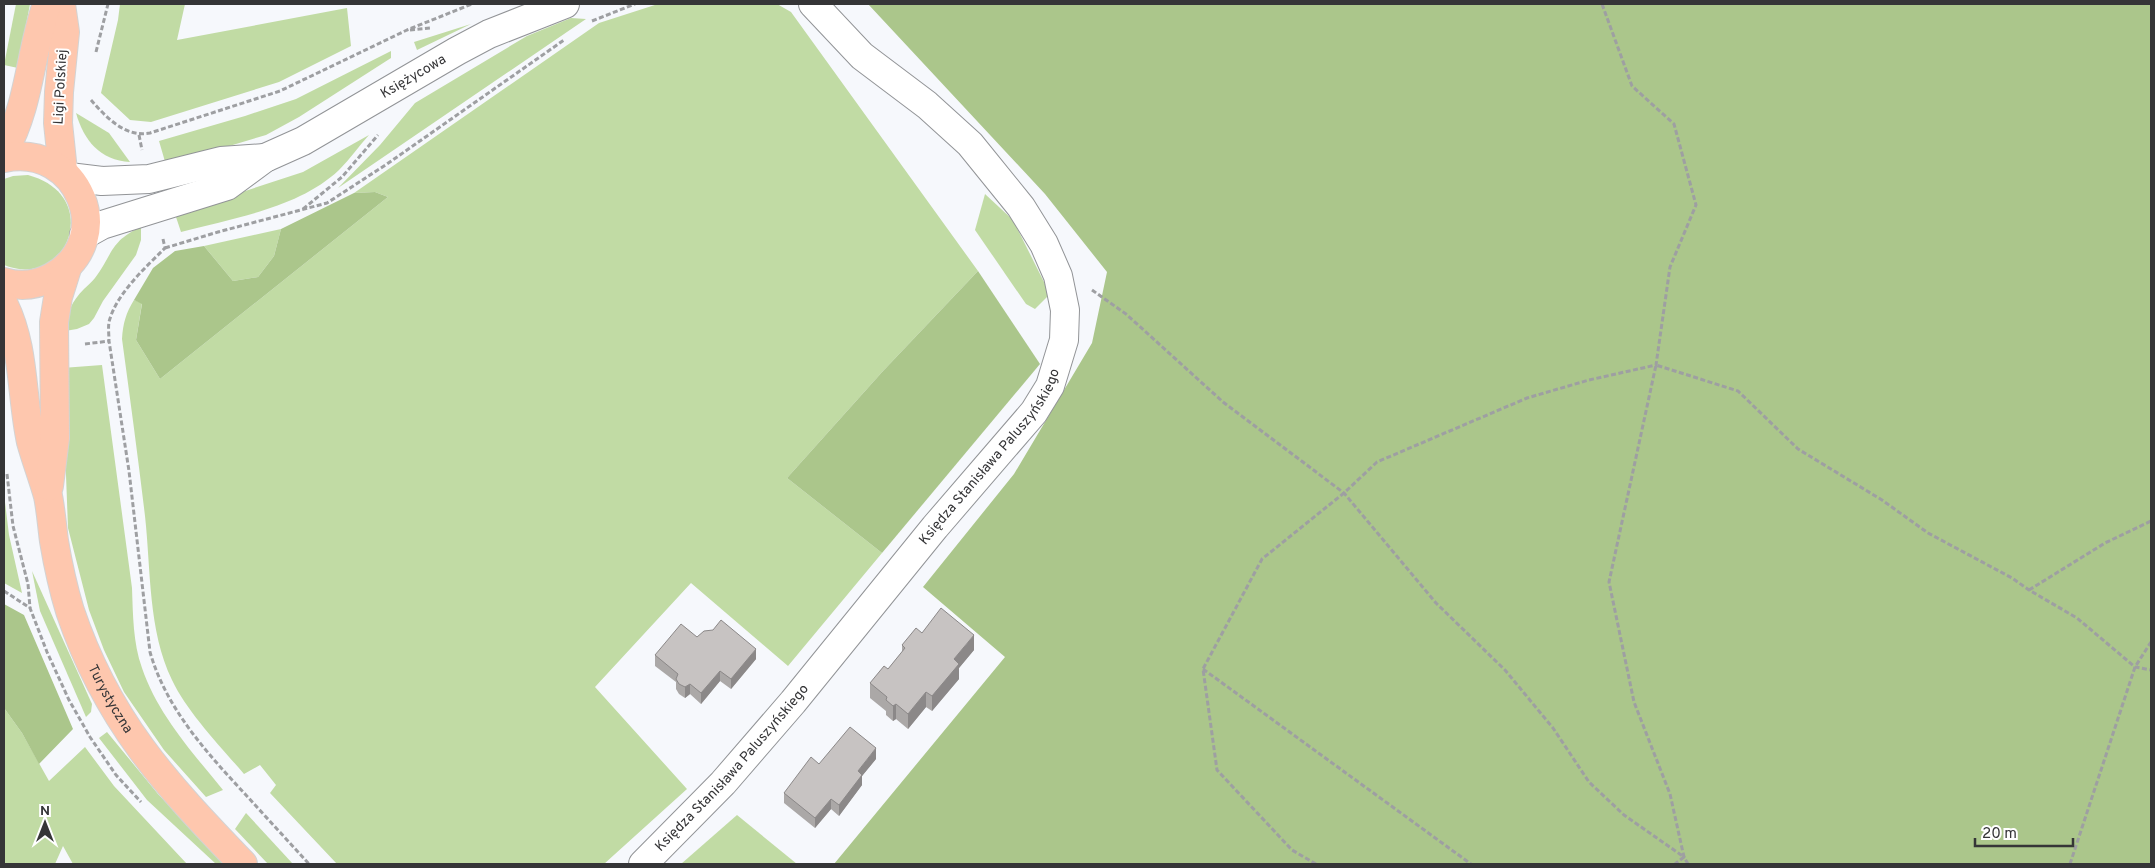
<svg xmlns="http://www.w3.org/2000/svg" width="2155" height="868" viewBox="0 0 2155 868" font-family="Overpass,sans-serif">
<rect width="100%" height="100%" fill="#f6f8fc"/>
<!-- green -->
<g fill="#c1dba4">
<path d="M16 4H30L18 68 4 65Z"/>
<path d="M120 4H185L177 40 347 8 351 46 279 82 151 122 130 120 101 93 118 20Z"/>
<path d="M658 4H777L791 12 978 271 883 371 787 478 882 553 788 666 691 583 595 687 687 789 604 864H337L270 793 276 785 260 765 244 774C221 747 187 712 172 680 148 630 151 570 145 516 138 457 130 398 122 339 123 323 126 313 134 300L142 303 136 340 160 379 388 197 375 192 354 193 599 23Z"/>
<path d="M571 18 586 19 338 188 380 145 415 103 527 36Z"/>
<path d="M471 24 417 50 414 42Z"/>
<path d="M391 51V58L299 117 266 135 166 165 159 141 245 116 296 99Z"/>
<path d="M76 113 109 133 130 162C100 160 84 141 76 113Z"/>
<path d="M369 135C359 146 350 159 339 170 299 208 233 218 181 232L175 214 303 172Z"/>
<path d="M28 175C104 195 68 291 4 265V179L13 176Z"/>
<path d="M985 194 1013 220 1050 294 1035 309 1026 304 975 230Z"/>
<path d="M141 227V240L136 255 103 301 94 318 89 324 77 329 65 331C66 314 72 301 84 289 88 285 92 282 95 278 113 254 110 241 141 227Z"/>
<path d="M281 229 274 256 258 277 233 281 204 246Z"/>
<path d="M102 365 132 588C133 615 133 643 142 668 158 715 193 753 223 790L206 797 164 750 124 692 104 650 89 610 68 528 62 368Z"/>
<path d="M5 502 9 535 22 593 4 583Z"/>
<path d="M32 571 92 704 91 712 86 717 40 611Z"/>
<path d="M4 708 22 733 49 781 85 747 114 786 187 864H73L63 846 55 864H4Z"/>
<path d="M107 732 158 794 225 864H216L147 800 99 738Z"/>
<path d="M246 813 293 864H268L235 829Z"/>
<path d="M737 815 797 864H681Z"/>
</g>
<!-- forest -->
<g fill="#abc68b">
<path d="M868 4H2151V864H834L1005 657 923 587 1014 474 1092 343 1107 272 1045 194Z"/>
<path d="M375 192 388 197 160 379 136 340 142 304 134 300 153 268 175 251 204 246 233 281 258 277 274 256 281 229 354 193Z"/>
<path d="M978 271 1040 364 882 553 787 478 883 371Z"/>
<path d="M4 604 24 615 73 729 39 764 22 733 4 708Z"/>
</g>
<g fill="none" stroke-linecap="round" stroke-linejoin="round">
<!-- minor casing -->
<g stroke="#929497" stroke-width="30">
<g id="minor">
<path d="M69 177 102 181 149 179 221 161 265 158"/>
<path id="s1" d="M84 235 102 225 227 186 265 158 303 141 457 51 489 34 565 4"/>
<path id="s2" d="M643 864 723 783 793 702 935 527 1034 412 1050 386 1064 340 1065 310 1058 276 1044 244 1021 207 970 144 927 105 862 56 813 4"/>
</g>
</g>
<!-- major casing -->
<g stroke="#d3d3d3" stroke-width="30">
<g id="major">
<path d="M61 4 65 32 59 92 58 123 63 171"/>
<path d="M4 151C30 105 30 52 47 4"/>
<path d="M4 158C78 142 119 240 52 277 37 285 20 287 4 282"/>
<path id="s3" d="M4 305C25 348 21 396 31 442 36 460 43 478 48 496 51 511 52 526 54 541 58 565 63 588 70 611 107 721 165 783 243 864"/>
<path d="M49 486 55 438 54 322 58 297 68 265"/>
</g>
</g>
<!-- path -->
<g stroke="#9e9fa2" stroke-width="3" stroke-dasharray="5 2.5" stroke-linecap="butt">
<path d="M592 21 635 4"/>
<path d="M410 30 431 28"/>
<path d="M96 52 108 4"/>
<path d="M91 100C106 117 125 138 150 133L280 91 407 30 472 4"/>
<path d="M139 135 142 150"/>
<path d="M303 209 342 177 378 135"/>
<path d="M163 239 165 248C145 268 116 294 109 322 108 328 109 335 109 341L129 471 150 652C166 708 206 752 245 794 266 817 288 841 309 864"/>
<path d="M165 248 218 232 327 203 387 164 564 40"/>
<path d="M1092 290 1126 314 1223 402 1344 493 1436 603 1505 670 1553 728 1589 782 1624 815 1684 857 1675 864"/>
<path d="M85 344 109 341"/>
<path d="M7 474 13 526 28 584 30 608"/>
<path d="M2029 590 2105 543 2151 521"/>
<path d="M4 591 30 608 47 652 69 700 90 737 116 775 141 802"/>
<path d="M1203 669 1471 864"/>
<path d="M1316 864 1292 850 1217 770 1203 669 1262 559 1344 493 1377 462 1527 398 1589 380 1656 365 1670 267 1696 205 1674 124 1632 86 1602 4"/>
<path d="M1688 864 1684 857 1670 794 1634 702 1609 582 1656 365 1738 391 1798 449 1882 500 1928 533 2012 578 2029 590 2077 618 2135 667 2151 670"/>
<path d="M2070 864 2135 667 2151 642"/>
</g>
<!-- minor -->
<use href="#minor" stroke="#fff" stroke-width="28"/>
<!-- major -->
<use href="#major" stroke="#fec7ae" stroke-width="28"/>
</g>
<!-- wall -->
<g fill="#aba8a7">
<path d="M922 633 974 650 959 668V679L932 711 926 707 908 729 896 719 893 721 886 715V711L870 698V683L888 669 902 652V645Z"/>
<path d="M697 637 756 659 731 689 720 681 701 704 690 694 685 698 679 694 676 689V682L655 666V655Z"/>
<path d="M876 759 862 776V785L839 816 831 809 815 828 784 803V793Z"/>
</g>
<!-- shaded-wall -->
<g fill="#8b8888">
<path d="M974 635V650L959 668V679L932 711V696L954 659Z"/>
<path d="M756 649V659L731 689V679Z"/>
<path d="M720 671V681L701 704V693Z"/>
<path d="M690 684V694L685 698V687Z"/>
<path d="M926 692V707L908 729V714Z"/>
<path d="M896 704V719L893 721V706Z"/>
<path d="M876 748V759L862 776V785L839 816V805L858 771Z"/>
<path d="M831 799V809L815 828V818Z"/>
</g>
<!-- building -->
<g fill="#c7c3c2" stroke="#8b8888">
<path d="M941 608 974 635 954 659 959 664 932 696 926 692 908 714 896 704 893 706 886 700 887 697 870 683 884 666 888 669 905 648 902 645 916 628 922 633Z"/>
<path d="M721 620 756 649 731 679 720 671 701 693 690 684 685 687 679 684 676 679 678 674 655 655 681 624 697 637 704 631 713 630Z"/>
<path d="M850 727 876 748 858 771 862 775 839 805 831 799 815 818 784 793 811 757 819 764Z"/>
</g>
<g text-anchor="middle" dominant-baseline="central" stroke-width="4" stroke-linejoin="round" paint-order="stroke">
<!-- street labels -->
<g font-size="14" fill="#353537" stroke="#fff">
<text stroke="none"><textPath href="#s1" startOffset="368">Księżycowa</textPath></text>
<text transform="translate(61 87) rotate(-87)">Ligi Polskiej</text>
<text stroke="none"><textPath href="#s2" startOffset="536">Księdza Stanisława Paluszyńskiego</textPath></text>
<text stroke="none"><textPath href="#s3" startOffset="411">Turystyczna</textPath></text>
<text stroke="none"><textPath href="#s2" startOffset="131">Księdza Stanisława Paluszyńskiego</textPath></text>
</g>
</g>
<!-- border -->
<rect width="2155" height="868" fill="none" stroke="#353537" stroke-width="10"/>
<!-- north arrow -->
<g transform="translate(45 823)" stroke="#ffffff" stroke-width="4" paint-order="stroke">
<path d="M0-4L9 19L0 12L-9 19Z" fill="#353537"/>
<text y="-8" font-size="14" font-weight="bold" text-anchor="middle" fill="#353537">N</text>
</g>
<!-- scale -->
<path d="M1975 838v8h98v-8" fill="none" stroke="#353537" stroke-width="2.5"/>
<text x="1982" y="838" font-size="15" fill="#353537" stroke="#ffffff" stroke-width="4" paint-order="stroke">20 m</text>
</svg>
